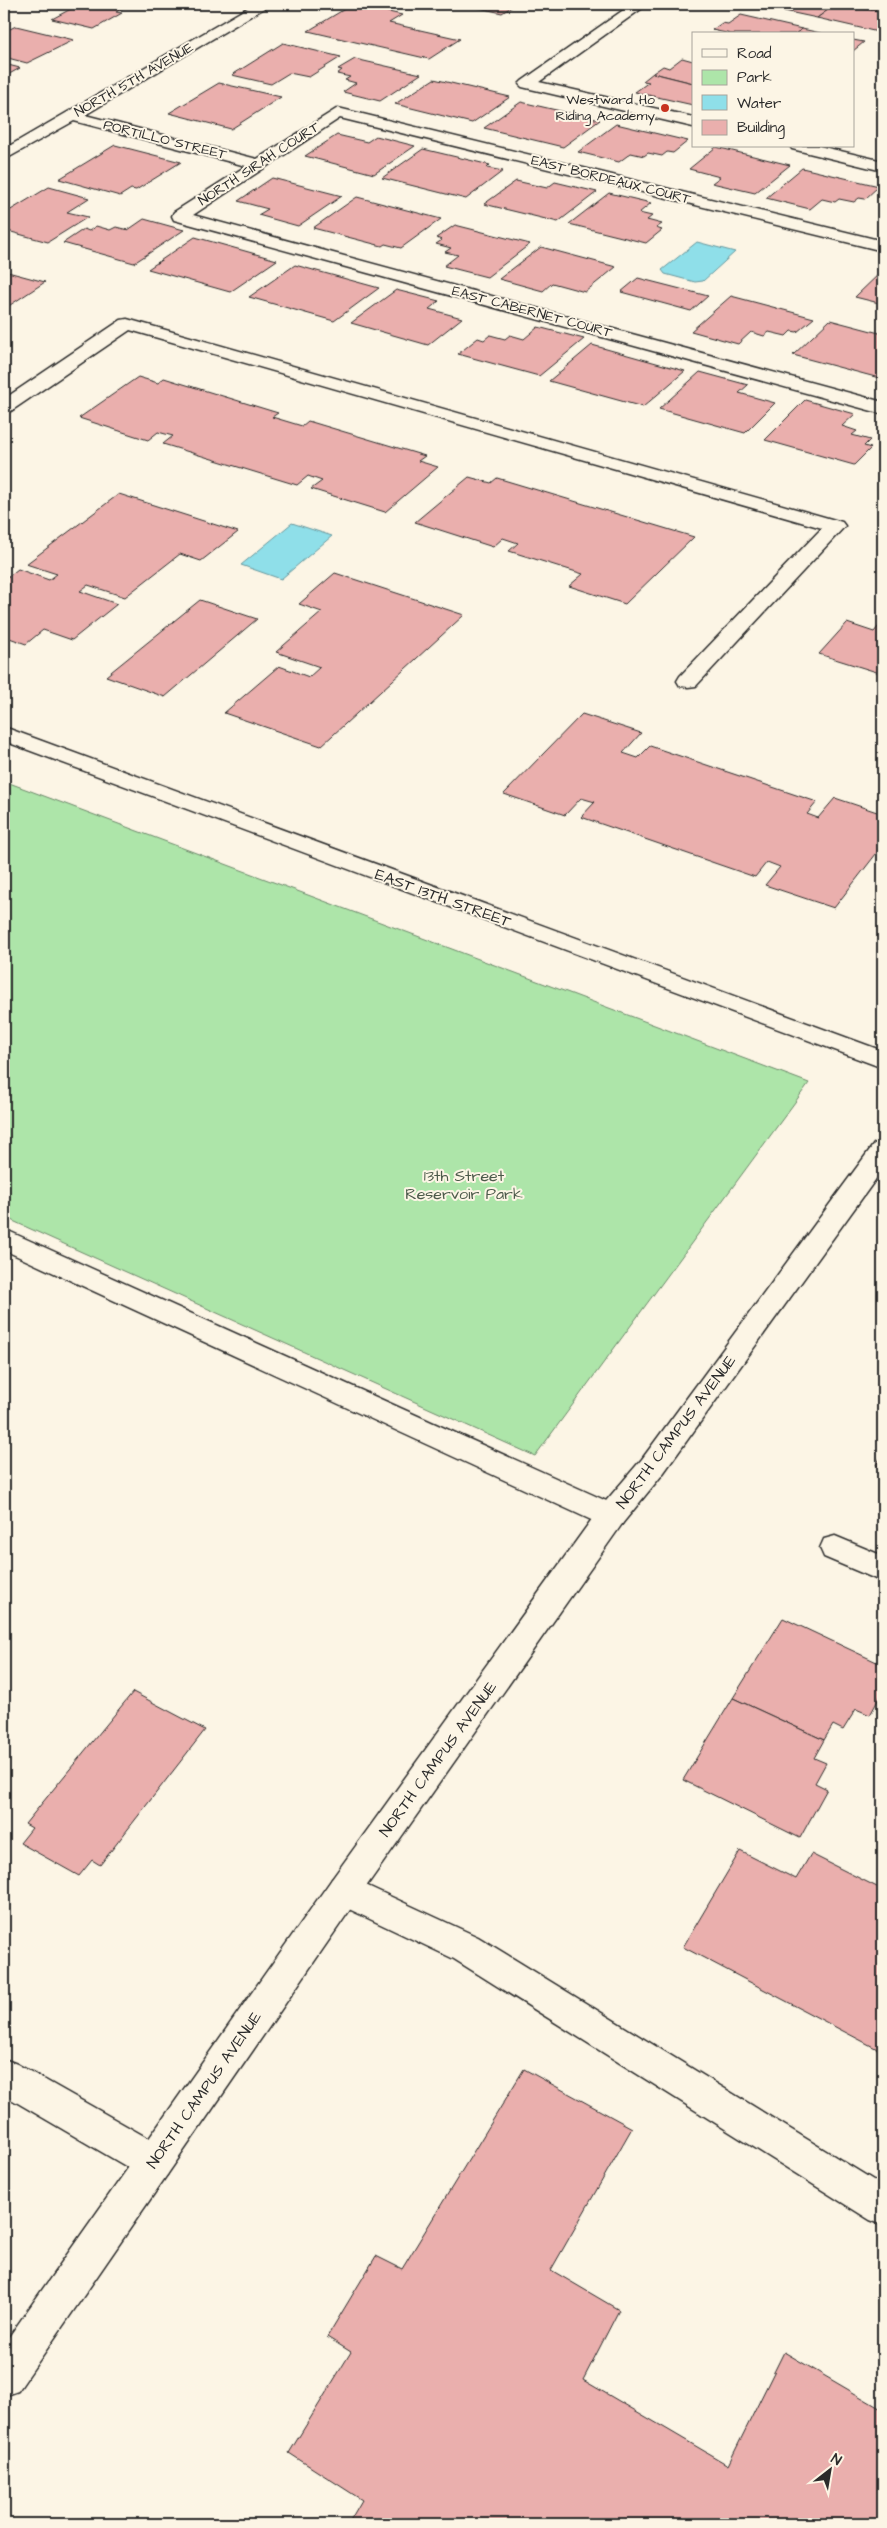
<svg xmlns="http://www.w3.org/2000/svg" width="887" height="2528" viewBox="0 0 887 2528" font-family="'Architects Daughter',sans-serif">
<rect width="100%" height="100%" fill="#fcf5e5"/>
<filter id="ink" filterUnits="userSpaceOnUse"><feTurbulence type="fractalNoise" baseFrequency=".02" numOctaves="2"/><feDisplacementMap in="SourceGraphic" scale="10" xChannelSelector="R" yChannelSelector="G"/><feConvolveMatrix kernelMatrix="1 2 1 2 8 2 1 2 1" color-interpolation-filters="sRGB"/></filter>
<g filter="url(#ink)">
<!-- green -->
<path fill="#ade5a9" stroke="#6c886a" d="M4 781 809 1083 535 1456 4 1217Z"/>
<!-- water -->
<g fill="#8fdfe9" stroke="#67979d">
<path d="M697 242 735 252 703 281 695 282 665 274 662 270Z"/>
<path d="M292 523 332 536 281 579 241 565Z"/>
</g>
<!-- building -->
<g fill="#eaafad" stroke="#2b2b2b">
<path d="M80 4H130L116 12 122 13 94 29 52 19Z"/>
<path d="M353 4 402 15 389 23 460 39 429 59 308 31Z"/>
<path d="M461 4H516L502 13Z"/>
<path d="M758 4H836L817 18 756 5Z"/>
<path d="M836 4 883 12V28L878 32 817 18Z"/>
<path d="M842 4H883V12Z"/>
<path d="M741 15 802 29 795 34H731L712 30 722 23 728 24Z"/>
<path d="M16 26 74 40 27 63 4 57V32Z"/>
<path d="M802 29 825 34H795Z"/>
<path d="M853 40 864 42 853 51Z"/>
<path d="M283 43 341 57 309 77 289 73 271 84 232 75Z"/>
<path d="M682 58 693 61V83L653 73 663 66 669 68Z"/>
<path d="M355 59 421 74 380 101 343 92 356 83 345 80 350 77 337 74 342 70 338 69Z"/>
<path d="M4 64 20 68 4 77Z"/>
<path d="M653 73 693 83V105L635 92 649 82 643 81Z"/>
<path d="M434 79 510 97 472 123 395 104Z"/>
<path d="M219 83 281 97 231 129 169 113Z"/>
<path d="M521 102 600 120 563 147 484 128Z"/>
<path d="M616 124 688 141 673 153 667 152 662 156 648 153 644 156 631 153 619 162 578 152Z"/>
<path d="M337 135 367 142 376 136 415 146 374 174 305 156Z"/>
<path d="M115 145 181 162 136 190 131 189 120 196 59 179Z"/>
<path d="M716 147 790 165 755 193 712 183 720 177 689 169Z"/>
<path d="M423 149 490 165 487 168 503 171 466 199 382 178Z"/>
<path d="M802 168 879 186 865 199 859 198 854 202 839 199 835 202 822 199 810 209 766 198Z"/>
<path d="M272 178 342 196 298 226 258 215 268 209 238 201Z"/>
<path d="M516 181 547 188 555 182 597 192 558 222 484 204Z"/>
<path d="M49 187 89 198 67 212 88 217 48 242 4 230V214Z"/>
<path d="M609 193 651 203 639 213 652 216 647 220 662 224 656 228 662 230 646 243 569 224Z"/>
<path d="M357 197 441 219 401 248 385 244 382 246 313 228Z"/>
<path d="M144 219 184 230 134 263 63 243 84 229 89 231 96 226 110 230 116 227 128 230Z"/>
<path d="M455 225 530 244 487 277 444 266 458 255 445 252 451 248 436 244 442 240 436 238Z"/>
<path d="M195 237 277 260 230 292 148 269Z"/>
<path d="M541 247 616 267 585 292 552 283 543 291 499 279Z"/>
<path d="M295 265 379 288 334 321 249 297Z"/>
<path d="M883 270V304L855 297Z"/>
<path d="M4 271 45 282 4 309Z"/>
<path d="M638 278 708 296 691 311 621 292Z"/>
<path d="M396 290 439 301 429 309 462 318 428 345 351 323Z"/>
<path d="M731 296 814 318 797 332 791 331 786 336 769 332 764 336 751 332 738 344 691 331Z"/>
<path d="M830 320 883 334V379L793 355Z"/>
<path d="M538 327 584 339 539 376 458 354 478 338 484 340 490 335 505 339 510 335 524 339Z"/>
<path d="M592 345 685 371 643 407 549 381Z"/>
<path d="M700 372 748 385 739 393 775 403 745 433 659 409Z"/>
<path d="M138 377 158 383 164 378 278 413 272 417 302 426 308 421 425 456 418 461 438 467 385 512 311 489 322 481 308 476 297 485 163 444 173 436 158 432 148 440 79 418Z"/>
<path d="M805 400 855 414 842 426 857 431 852 435 870 440 864 446 871 448 854 465 765 440Z"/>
<path d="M469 477 491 483 497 478 694 537 625 604 569 586 583 574 509 551 518 543 503 538 493 547 415 522Z"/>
<path d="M119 494 238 532 201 561 180 554 125 597 88 585 80 591 117 604 72 640 43 630 26 644 4 636V580L18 569 49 580 57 574 26 564Z"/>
<path d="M335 573 464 615 321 746 224 713 279 666 309 677 320 667 276 652 322 612 299 604Z"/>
<path d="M200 600 257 619 165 697 106 676Z"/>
<path d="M883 621V674L819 654 847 623 874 632Z"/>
<path d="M582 714 641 733 623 753 638 758 650 746 817 802 807 814 818 818 835 798 883 814V845L834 908 765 885 780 867 767 862 755 877 581 817 595 802 581 798 565 815 504 794Z"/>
<path d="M883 1453V1468L876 1465Z"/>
<path d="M783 1618 883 1665V1691L870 1715 856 1709 843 1730 833 1725 824 1740 733 1698Z"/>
<path d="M133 1692 205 1730 100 1865 92 1860 79 1876 20 1843 32 1828 25 1824Z"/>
<path d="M733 1698 824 1740 814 1758 826 1763 815 1783 827 1789 800 1838 683 1780Z"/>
<path d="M740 1851 796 1879 811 1854 883 1890V2052L683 1947Z"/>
<path d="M524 2069 632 2128 551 2270 619 2310 583 2380 728 2465 784 2352 883 2410V2524H348L362 2500 289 2453 351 2352 327 2337 376 2256 402 2269Z"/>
</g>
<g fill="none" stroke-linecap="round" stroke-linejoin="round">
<!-- minor casing -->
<g stroke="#2b2b2b" stroke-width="3">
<g id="minor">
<path d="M254 4H271L85 115 257 159 338 108 883 241V251L340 118 193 215 883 402V414L174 220 172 216 174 212 246 166 74 121 4 160V149Z"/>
<path d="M632 4H648L539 82 693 117V127L522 87 519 84 522 81Z"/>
<path d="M790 146H819L883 161V171L792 149Z"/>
<path d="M127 319 842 522 845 526 696 686 688 687 680 686 677 681 680 676 822 528 130 330 11 411 4 412V399L121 320Z"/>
<path d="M4 727 883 1051V1068L4 741Z"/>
<path d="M4 1229 622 1508 626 1516 622 1524 611 1528 600 1524 4 1250Z"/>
<path d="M835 1536 883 1556V1582L824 1557 820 1548 824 1539Z"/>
<path d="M344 1875 478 1937 883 2186V2225L870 2220 454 1959 332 1901 327 1890 332 1879Z"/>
<path d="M4 2059 17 2064 167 2149 172 2162 167 2175 154 2180 141 2175 4 2095Z"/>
</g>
</g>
<!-- major casing -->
<g stroke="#2b2b2b" stroke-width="3">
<path id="major" d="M883 1141V1169L662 1475 622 1524 356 1901 18 2391 4 2396V2344L332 1879 600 1508 642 1459 874 1144Z"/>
</g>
<!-- minor -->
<use href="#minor" fill="#fcf5e5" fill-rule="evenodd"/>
<!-- major -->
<use href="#major" fill="#fcf5e5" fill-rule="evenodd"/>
</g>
</g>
<!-- markers -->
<circle fill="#c8321e" stroke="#fcf5e5" stroke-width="2" cx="665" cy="108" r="5"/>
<g text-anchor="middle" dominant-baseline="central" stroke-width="4" stroke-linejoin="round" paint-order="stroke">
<!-- far-street labels -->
<g font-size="14" fill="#2b2b2b" stroke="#fcf5e5">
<text transform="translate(134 80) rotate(-30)">NORTH 5TH AVENUE</text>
<text transform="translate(165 140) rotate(14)">PORTILLO STREET</text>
<text transform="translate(259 164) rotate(-33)">NORTH SIRAH COURT</text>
<text transform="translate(611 180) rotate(14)">EAST BORDEAUX COURT</text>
<text transform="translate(532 312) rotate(15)">EAST CABERNET COURT</text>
</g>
<!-- far-poi labels -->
<g font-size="14" fill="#2b2b2b" stroke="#fcf5e5" text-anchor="end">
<text x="655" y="100">Westward Ho<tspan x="655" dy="16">Riding Academy</tspan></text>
</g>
<!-- street labels -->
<g font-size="16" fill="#2b2b2b" stroke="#fcf5e5">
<text transform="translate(443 898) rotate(20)">EAST 13TH STREET</text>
<text transform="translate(676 1432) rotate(-53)">NORTH CAMPUS AVENUE</text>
<text transform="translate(438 1759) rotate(-54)">NORTH CAMPUS AVENUE</text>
<text transform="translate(204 2090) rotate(-55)">NORTH CAMPUS AVENUE</text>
</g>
<!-- park labels -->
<g font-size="16" fill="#4c5a4a" stroke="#fcf5e5">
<text x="464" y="1176">13th Street<tspan x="464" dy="18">Reservoir Park</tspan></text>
</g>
</g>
<!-- margin -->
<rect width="887" height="2528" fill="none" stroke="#fcf5e5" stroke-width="20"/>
<rect x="10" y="10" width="867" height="2508" fill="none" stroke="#2b2b2b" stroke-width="2" filter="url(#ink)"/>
<!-- legend -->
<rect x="692" y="32" width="162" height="115" fill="#fcf5e5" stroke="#a8a49b"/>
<rect x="702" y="49" width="25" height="8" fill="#fcf5e5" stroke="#a8a49b"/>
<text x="737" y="58" font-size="15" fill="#2b2b2b">Road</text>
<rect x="702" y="70" width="25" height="15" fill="#ade5a9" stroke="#a8a49b"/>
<text x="737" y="82" font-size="15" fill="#2b2b2b">Park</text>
<rect x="702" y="95" width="25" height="15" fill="#8fdfe9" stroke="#a8a49b"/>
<text x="737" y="108" font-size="15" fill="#2b2b2b">Water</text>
<rect x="702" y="120" width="25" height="15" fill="#eaafad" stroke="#a8a49b"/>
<text x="737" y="132" font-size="15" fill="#2b2b2b">Building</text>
<!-- north arrow -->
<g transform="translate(830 2470) rotate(31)" stroke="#fcf5e5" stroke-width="4" paint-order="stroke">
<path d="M0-4L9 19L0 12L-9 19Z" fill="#2b2b2b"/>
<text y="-8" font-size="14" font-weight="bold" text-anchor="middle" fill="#2b2b2b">N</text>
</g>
</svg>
